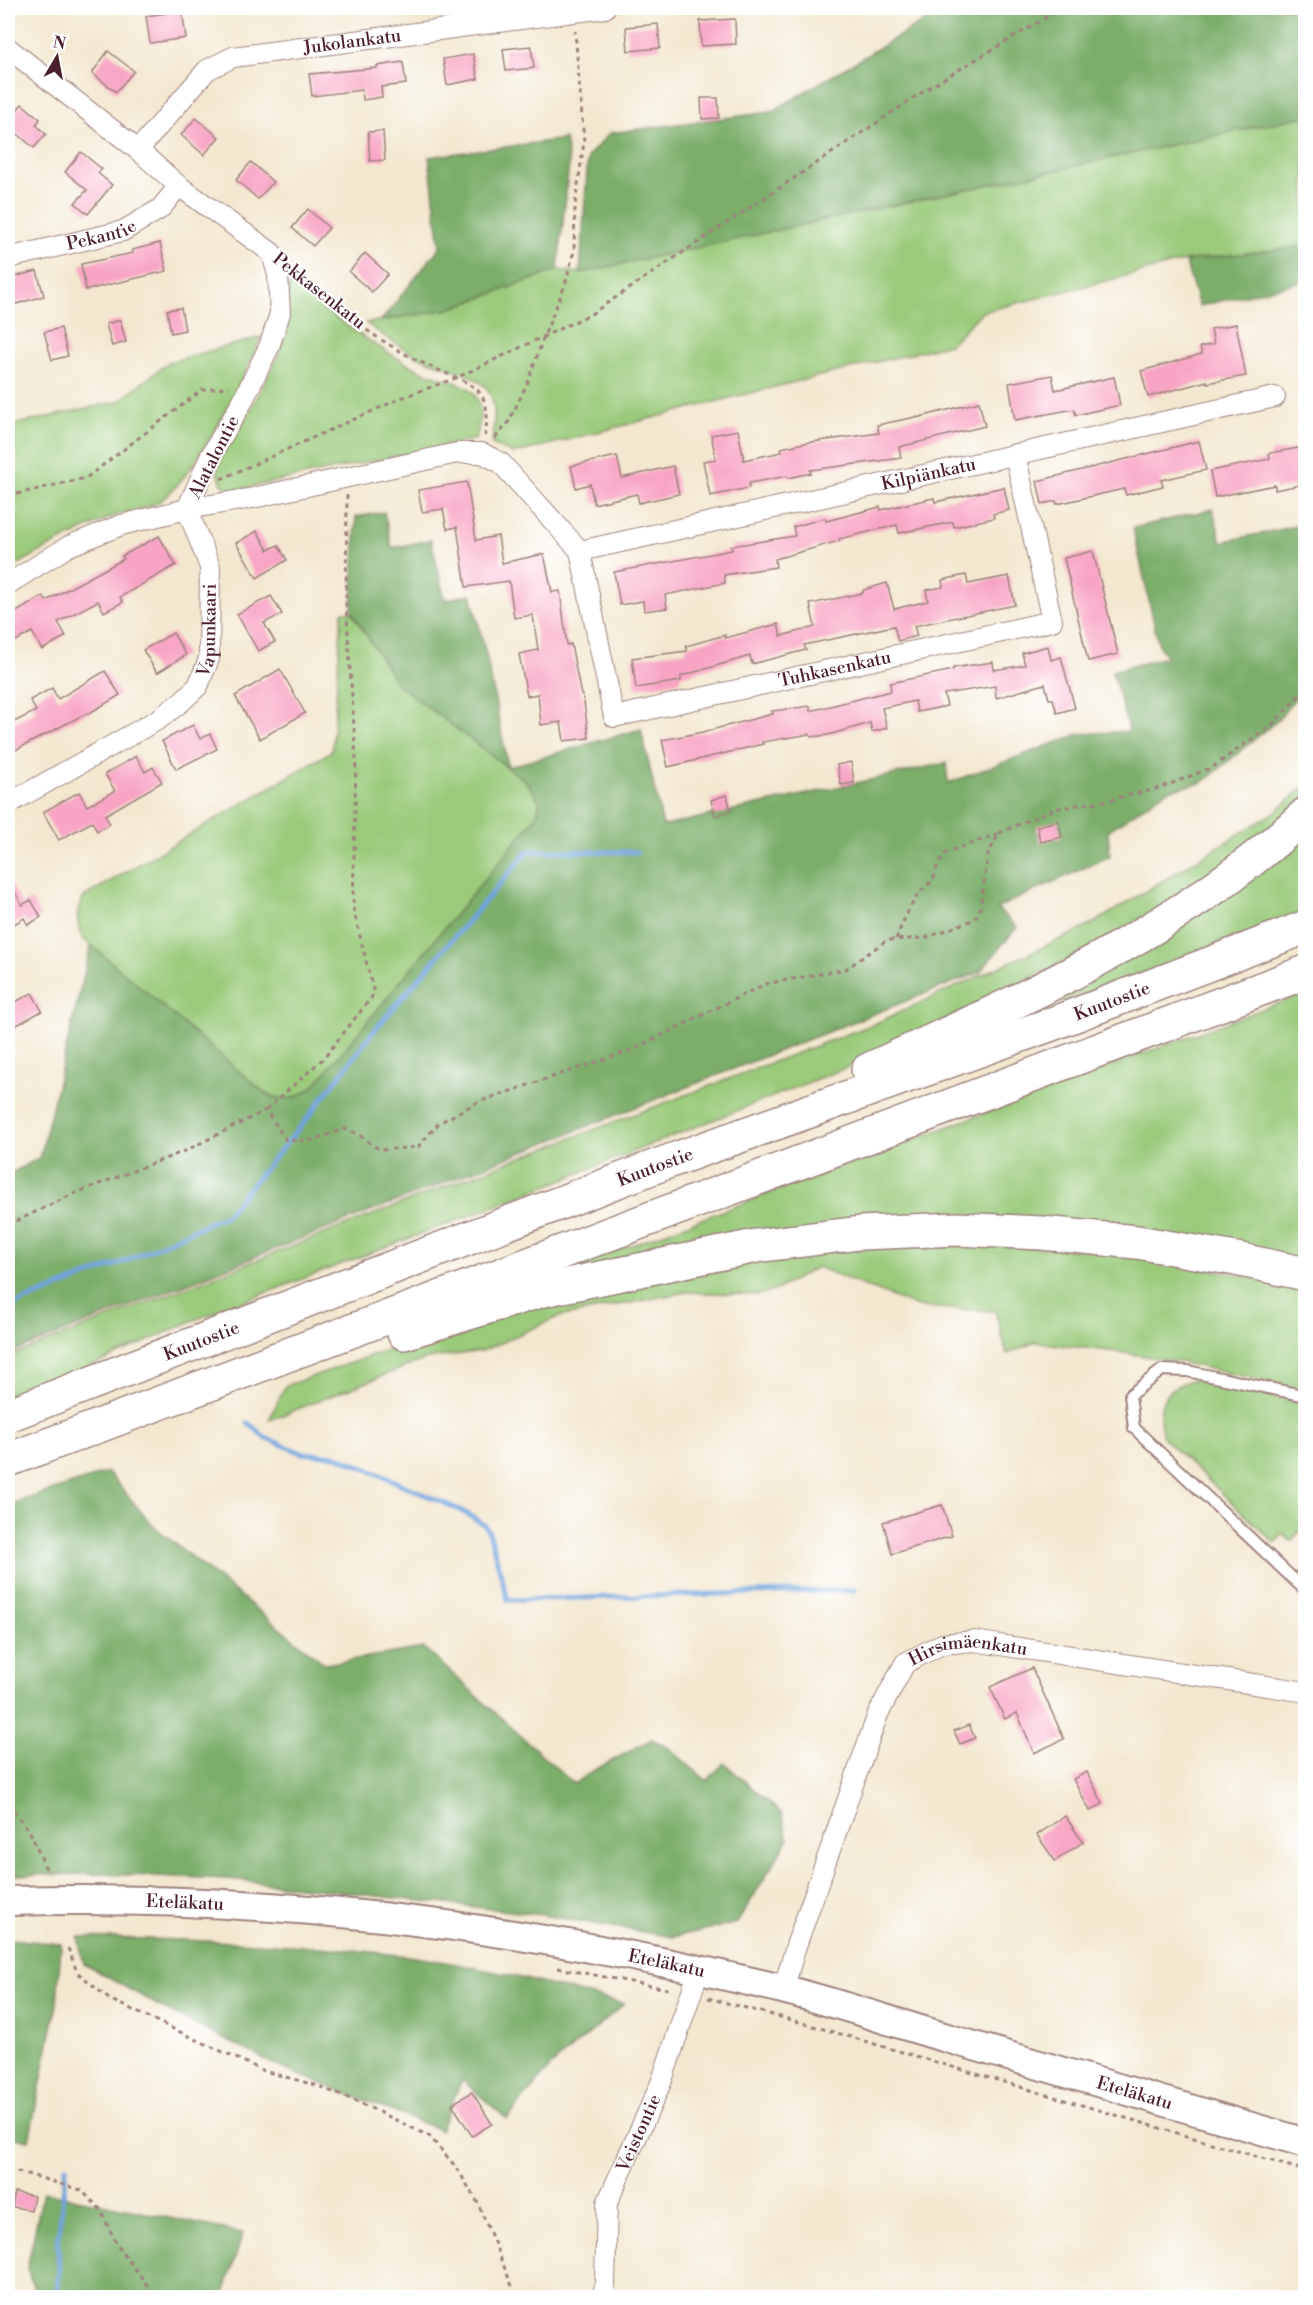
<svg xmlns="http://www.w3.org/2000/svg" width="1313" height="2305" viewBox="0 0 1313 2305" font-family="'Libre Bodoni',serif">
<rect width="100%" height="100%" fill="#fff"/>
<filter id="ink" filterUnits="userSpaceOnUse"><feTurbulence type="fractalNoise" baseFrequency=".0167" numOctaves="2"/><feDisplacementMap in="SourceGraphic" scale="12" xChannelSelector="R" yChannelSelector="G"/><feConvolveMatrix kernelMatrix="1 2 1 2 8 2 1 2 1" color-interpolation-filters="sRGB"/></filter>
<filter id="wash" filterUnits="userSpaceOnUse"><feTurbulence type="fractalNoise" baseFrequency=".008" numOctaves="4" result="noise"/><feDisplacementMap in="SourceGraphic" scale="24" xChannelSelector="R" yChannelSelector="G"/><feGaussianBlur stdDeviation="1.35" result="paint"/><feColorMatrix in="noise" values="0 0 0 0 0 0 0 0 0 0 0 0 0 0 0 0 0 1.4 0 .05"/><feComposite in="paint" operator="in"/></filter>
<g filter="url(#wash)">
<rect width="100%" height="100%" fill="#f3e7cf"/>
<!-- green -->
<g fill="#9aca7a" stroke="#727452" stroke-width="1.5">
<path d="M1305 116V246L1185 261 982 312 950 344 730 398 513 454 492 444C493 427 498 405 488 390 477 373 435 365 417 356 398 346 382 335 366 323L449 309 558 270 580 273Z"/>
<path d="M288 282C331 314 373 347 421 371 435 377 467 382 475 395 484 410 479 424 476 439L231 491 222 484 217 471 223 453 250 411 275 362 287 332Z"/>
<path d="M262 337C242 379 196 479 157 503 145 510 127 511 114 516 77 532 42 550 8 570V426L119 401 169 362Z"/>
<path d="M342 612H352L398 684 527 782 540 802 537 816 316 1084C299 1098 289 1103 266 1094L82 938C77 922 74 910 85 896L332 751Z"/>
<path d="M1305 786V797L1297 807 1210 877 1099 944 860 1062 526 1194 192 1321 70 1376 8 1399V1357L508 1162 874 1024 1089 926 1275 812Z"/>
<path d="M1305 835V911L1157 969 989 1026Z"/>
<path d="M1305 993V1263L1030 1219 525 1285Z"/>
<path d="M992 1245 1119 1252 1246 1276 1305 1290V1390L1175 1361 1125 1353 1035 1342 1007 1354 995 1311 918 1307 817 1267 776 1290 757 1295 686 1292 558 1317 482 1351 426 1359 269 1420 285 1386 406 1343 544 1302 787 1255 880 1247Z"/>
<path d="M1192 1380 1207 1381 1305 1404V1526L1291 1541 1283 1534 1275 1543 1163 1438C1156 1408 1160 1389 1192 1380Z"/>
</g>
<!-- forest -->
<g fill="#7bae6a" stroke="#62664a" stroke-width="1.5">
<path d="M946 8H1305V116L580 273 588 156 610 133 771 112Z"/>
<path d="M565 139 569 163 558 270 449 309 381 321 440 247 429 157Z"/>
<path d="M1305 246V281L1199 306 1185 261Z"/>
<path d="M1213 509 1221 542 1305 524V685L1280 718 1202 783 1168 790 1108 831 1110 856 997 908 1017 927 980 972 8 1354V1175L40 1157 91 945 266 1094C289 1103 299 1098 316 1084L537 816 540 802 527 782 397 684 352 612 356 517 384 512 392 548 431 540 445 600 471 594 486 654 508 767 641 729 663 826 946 763 948 783 1079 734 1129 731 1112 671 1167 657 1159 646 1133 528Z"/>
<path d="M108 1472 153 1526 325 1664 424 1648 574 1784 591 1772 652 1739 669 1748 707 1781 724 1763 782 1814 788 1840 737 1923 673 1937 536 1914 229 1879 102 1874 8 1875V1505Z"/>
<path d="M78 1937C190 1940 303 1942 415 1957 485 1967 555 1987 624 2004L551 2066 507 2119 462 2080 440 2130 284 2069 170 2012 84 1964Z"/>
<path d="M8 1939 61 1944 57 2004 29 2140 8 2137Z"/>
<path d="M43 2192 243 2233 223 2297H37L27 2269Z"/>
</g>
<g fill="none" stroke-linecap="round" stroke-linejoin="round">
<!-- stream -->
<g stroke="#70a3dc" stroke-width="5">
<path d="M8 1307 128 1260 226 1215 306 1120 372 1033 528 851 637 852"/>
<path d="M248 1423 266 1438 302 1453 337 1456 460 1510 485 1525 490 1535 508 1600 855 1590"/>
<path d="M56 2298 59 2275 58 2242 66 2167"/>
</g>
</g>
<g id="blocks">
<!-- building -->
<g fill="#f8a5c5">
<path d="M182 11 186 38 150 43 146 16Z"/>
<path d="M735 19 736 44 701 46 700 21Z"/>
<path d="M658 24 660 48 628 51 626 27Z"/>
<path d="M531 46 534 68 506 71 503 49Z"/>
<path d="M108 51 134 71 116 92 92 73Z"/>
<path d="M473 54 478 79 447 85 443 59Z"/>
<path d="M403 62 406 84 381 87 382 97 363 100 362 90 312 96 309 74 377 68V66Z"/>
<path d="M701 98H718L719 118 702 119Z"/>
<path d="M22 104 40 119 36 125 46 134 34 148 8 126V121Z"/>
<path d="M196 118 219 137 204 155 181 135Z"/>
<path d="M383 131 385 160 370 161 368 132Z"/>
<path d="M81 152 102 169 98 173 112 185 88 214 75 203 87 190 65 172Z"/>
<path d="M251 162 273 182 258 199 236 180Z"/>
<path d="M308 209 329 228 313 246 292 228Z"/>
<path d="M160 243 167 271 86 290 81 264 133 253 132 250Z"/>
<path d="M365 253 388 274 372 292 349 272Z"/>
<path d="M37 271 44 296 16 304 9 278Z"/>
<path d="M181 308 185 330 171 333 167 310Z"/>
<path d="M120 320 126 342 112 346 106 324Z"/>
<path d="M1236 324 1246 376 1207 383V381L1148 397 1141 371 1202 354 1200 347 1214 344 1211 329Z"/>
<path d="M61 328 68 356 52 360 44 332Z"/>
<path d="M1052 375 1055 390 1114 377 1120 405 1076 415 1074 409 1015 420 1009 383Z"/>
<path d="M979 402 985 426 899 447 901 458 810 470 811 473 788 478 787 476 749 483V488L710 496 703 461 716 459 711 435 738 430 744 460 782 452 781 448 804 443 879 433 877 425 916 417V418Z"/>
<path d="M1199 441 1206 470 1161 480 1163 486 1126 495 1124 489 1057 504 1056 501 1042 504 1037 481Z"/>
<path d="M1305 447V484L1275 490V485L1215 497 1210 471 1270 459 1269 453Z"/>
<path d="M617 456 622 478 673 466 679 494 639 503 637 494 594 504 590 484 576 488 571 466Z"/>
<path d="M467 482 476 540 498 536 502 563 544 554 552 592 560 591 567 645 571 644 581 695H583L589 738 564 741 561 722 541 725 538 694 527 696 519 654 538 650 533 615 514 618 509 581 466 587 457 527 447 529 443 509 422 512 418 490Z"/>
<path d="M1004 487 1009 510 993 514 994 518 954 527 953 522 899 533 897 525 839 539V541L775 559 776 567 724 575 725 583 665 595 667 608 644 611 643 601 620 605 614 572 732 550 731 546 795 536 793 527 825 518 826 521 880 507 881 510 934 498 935 502Z"/>
<path d="M257 531 268 550 278 545 287 560 257 578 236 543Z"/>
<path d="M159 536 176 565 120 597 123 602 104 612 98 601 58 622 66 636 42 650 32 632 16 641 8 627V617L43 596 46 601 124 559 122 556Z"/>
<path d="M1093 551 1118 654 1088 661 1064 558Z"/>
<path d="M966 575 968 584 1009 576 1015 605 914 626 917 636 898 641 894 626 804 645 806 650 752 664 750 656 681 676V681L636 688 632 658 687 651 686 646 725 635V638L778 624 781 636 815 627 810 604 863 593V590L887 583 894 609 928 601 926 590 943 587 942 580Z"/>
<path d="M271 596 282 614 264 623 275 642 258 651 237 614Z"/>
<path d="M173 633 186 655 157 673 143 650Z"/>
<path d="M1048 646 1051 660 1061 657 1075 708 1057 713 1053 699H1049L1045 684 996 698 995 686 944 694 947 706 917 712 915 701 882 708 887 728 872 732 870 723 828 735 811 737 810 734 762 742 763 744 668 767 662 740 703 732 773 714 772 711 810 706V711L891 691 890 683 953 670V668L993 662 994 670 1025 665 1022 653Z"/>
<path d="M280 669 305 713 260 739 235 696Z"/>
<path d="M105 671 120 695 88 714 87 713 8 754V725L36 711 30 700 52 688 58 699Z"/>
<path d="M193 725 200 739 210 734 217 749 176 769 162 741Z"/>
<path d="M136 756 145 772 153 767 162 782 105 815 110 824 97 831 92 822 59 840 43 812 79 792 87 806 115 791 105 774Z"/>
<path d="M851 762 854 783 841 785 837 765Z"/>
<path d="M727 795 731 811 715 816 711 800Z"/>
<path d="M1058 821 1062 837 1040 842 1037 826Z"/>
<path d="M8 879 22 905 31 900 41 917 28 925 24 918 8 928Z"/>
<path d="M32 993 42 1011 8 1030V1006Z"/>
<path d="M942 1505 952 1536 892 1554 883 1522Z"/>
<path d="M1032 1668 1064 1739 1034 1753 1017 1713 1005 1719 990 1687Z"/>
<path d="M969 1725 975 1738 960 1744 954 1731Z"/>
<path d="M1087 1772 1103 1804 1090 1811 1073 1779Z"/>
<path d="M1065 1816 1083 1842 1055 1861 1037 1835Z"/>
<path d="M472 2092 492 2124 472 2136 452 2104Z"/>
<path d="M15 2192 34 2196 31 2210 12 2207Z"/>
</g>
</g>
</g>
<g filter="url(#ink)">
<use href="#blocks" fill-opacity="0" stroke="#9e837d" stroke-width="1.5"/>
<g fill="none" stroke-linecap="round" stroke-linejoin="round">
<!-- lane casing -->
<g stroke="#9e837d" stroke-width="14">
<path id="lane" d="M1306 1396 1187 1371 1162 1370 1130 1395 1134 1428 1306 1591"/>
</g>
<!-- street casing -->
<g stroke="#9e837d" stroke-width="22">
<g id="street">
<path d="M8 48 138 150 179 186 272 253 278 275 280 313 269 347 241 404 210 457 187 509 121 525 69 546 8 584"/>
<path id="s1" d="M138 150 207 70 233 57 605 8"/>
<path id="s2" d="M8 258 123 231 160 209 179 186"/>
<path id="s3" d="M580 551 1275 397"/>
<path id="s4" d="M8 804 159 719 181 702 198 686 209 659 210 567 187 509 253 498 457 453H482L501 463 580 551 614 717 1052 621 1015 454"/>
<path id="s5" d="M783 1990 796 1946 878 1714 905 1663 942 1644 974 1641 1306 1692"/>
<path id="s6" d="M603 2298 605 2284 607 2203 661 2083 699 1970"/>
</g>
</g>
<!-- secondary casing -->
<g stroke="#9e837d" stroke-width="32">
<g id="secondary">
<path id="s7" d="M8 1901C261 1894 515 1925 761 1984 824 1998 885 2020 947 2038 1067 2073 1186 2108 1306 2143"/>
</g>
</g>
<!-- highway casing -->
<g stroke="#9e837d" stroke-width="36">
<g id="highway">
<path d="M868 1070C1021 1000 1181 931 1306 814"/>
<path d="M404 1333 543 1290 756 1246 860 1233 957 1229 1042 1233 1137 1242 1236 1259 1306 1274"/>
<path id="s8" d="M8 1415 659 1165 1049 1025 1306 927"/>
<path d="M8 1460 1306 972"/>
</g>
</g>
<!-- path -->
<g stroke="#9e837d" stroke-width="3" stroke-dasharray="4.5 4.5" stroke-linecap="butt">
<path d="M1301 8 1306 28"/>
<path d="M296 274C337 309 382 346 432 367 444 373 472 382 480 393 490 408 487 420 485 436"/>
<path d="M495 438 508 423 528 382 544 336 565 285 574 251 575 206 584 142 575 31"/>
<path d="M221 479 406 396 456 378 591 314 930 87 1062 8"/>
<path d="M8 496 86 478 202 390 229 387"/>
<path d="M896 939C904 919 915 892 933 881L937 867 945 853 998 834"/>
<path d="M266 1110 324 1058 374 994 353 907 356 760 346 602 347 495"/>
<path d="M8 1225 73 1194 185 1151 266 1110 286 1140 309 1141 345 1129 358 1134 380 1150 418 1147 439 1123 478 1102 632 1050 765 984 846 969 887 940 926 938 975 919 980 909 988 855 999 833 1054 809 1109 800 1160 788 1213 767 1275 722 1306 688"/>
<path d="M8 1803 30 1832 46 1869"/>
<path d="M68 1948 77 1972 109 1999 264 2071 315 2085 356 2101 429 2136 456 2167 477 2201 517 2298"/>
<path d="M558 1968 673 1990"/>
<path d="M708 1998 803 2023 1306 2171"/>
<path d="M8 2170 27 2174 81 2190 100 2209 117 2245 157 2298"/>
</g>
<!-- lane -->
<use href="#lane" stroke="#fff" stroke-width="10"/>
<!-- street -->
<use href="#street" stroke="#fff" stroke-width="20"/>
<!-- secondary -->
<use href="#secondary" stroke="#fff" stroke-width="28"/>
<!-- highway -->
<use href="#highway" stroke="#fff" stroke-width="33"/>
</g>
</g>
<g text-anchor="middle" dominant-baseline="central" stroke-width="4.5" stroke-linejoin="round" paint-order="stroke">
<!-- street labels -->
<g font-size="18" fill="#4a1f2b" stroke="#fff">
<text stroke="none"><textPath href="#s1" startOffset="255">Jukolankatu</textPath></text>
<text stroke="none"><textPath href="#s2" startOffset="96">Pekantie</textPath></text>
<text transform="translate(319 291) rotate(38)">Pekkasenkatu</text>
<text transform="translate(214 457) rotate(-63)">Alatalontie</text>
<text stroke="none"><textPath href="#s3" startOffset="357">Kilpiänkatu</textPath></text>
<text stroke="none"><textPath href="#s4" startOffset="282">Vapunkaari</textPath></text>
<text stroke="none"><textPath href="#s4" startOffset="1244">Tuhkasenkatu</textPath></text>
<text stroke="none"><textPath href="#s8" startOffset="1179">Kuutostie</textPath></text>
<text stroke="none"><textPath href="#s8" startOffset="693">Kuutostie</textPath></text>
<text stroke="none"><textPath href="#s8" startOffset="207">Kuutostie</textPath></text>
<text stroke="none"><textPath href="#s5" startOffset="416">Hirsimäenkatu</textPath></text>
<text stroke="none"><textPath href="#s7" startOffset="177">Eteläkatu</textPath></text>
<text stroke="none"><textPath href="#s7" startOffset="663">Eteläkatu</textPath></text>
<text stroke="none"><textPath href="#s7" startOffset="1149">Eteläkatu</textPath></text>
<text stroke="none"><textPath href="#s6" startOffset="172">Veistontie</textPath></text>
</g>
</g>
<!-- margin -->
<rect width="1313" height="2305" fill="none" stroke="#fff" stroke-width="30"/>
<!-- north arrow -->
<g transform="translate(57 57) rotate(10)" stroke="#ffffff" stroke-width="4.5" paint-order="stroke">
<path d="M0-4.5L10 22L0 15L-10 22Z" fill="#4a1f2b"/>
<text y="-9" font-size="16" font-weight="bold" text-anchor="middle" fill="#4a1f2b">N</text>
</g>
</svg>
